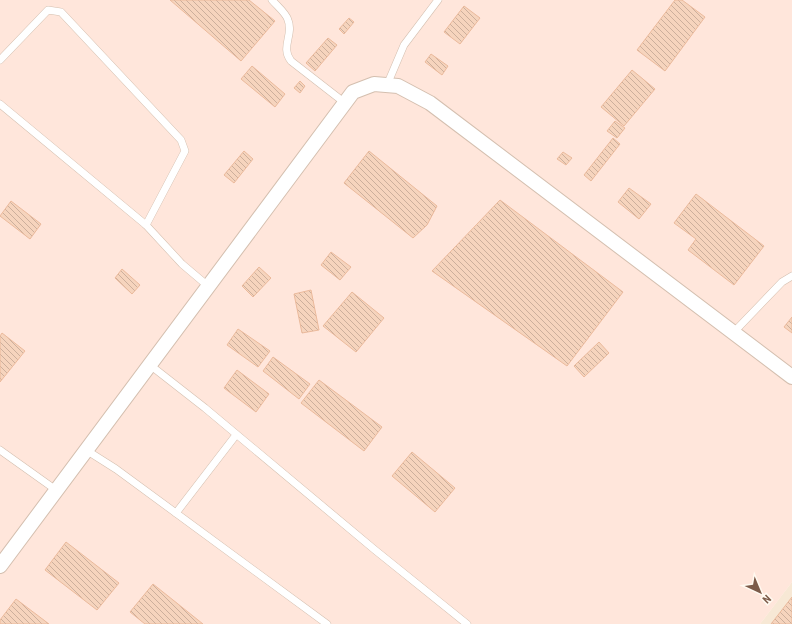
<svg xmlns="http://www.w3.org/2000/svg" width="792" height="624" viewBox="0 0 792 624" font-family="'Roboto Condensed',sans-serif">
<defs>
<pattern id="building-back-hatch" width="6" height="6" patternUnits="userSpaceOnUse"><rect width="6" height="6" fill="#f6d4bd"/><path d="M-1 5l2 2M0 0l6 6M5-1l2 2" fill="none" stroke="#ccaf9c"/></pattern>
</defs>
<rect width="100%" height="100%" fill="#fef6e8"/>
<!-- residential -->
<path fill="#f7e8d5" d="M792 582V624H760Z"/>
<!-- commercial -->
<path fill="#ffe6db" d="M0 0H792V582L760 624H0Z"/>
<!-- building -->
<g fill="url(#building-back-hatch)" stroke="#ebba9c">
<path d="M170 0H249L275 21 241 61Z"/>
<path d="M675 0H682L705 17 665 71 637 50Z"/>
<path d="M464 6 480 18 460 44 444 32Z"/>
<path d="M349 18 354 22 344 34 339 29Z"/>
<path d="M328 38 337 45 315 71 306 63Z"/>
<path d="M431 54 448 66 442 75 425 62Z"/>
<path d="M252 66 285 94 275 107 241 79Z"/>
<path d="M632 70 655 89 624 126 601 107Z"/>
<path d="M300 81 305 86 300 93 294 88Z"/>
<path d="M615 121 625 128 617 138 607 131Z"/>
<path d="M613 138 620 144 591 181 584 175Z"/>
<path d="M244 151 253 159 234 183 224 175Z"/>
<path d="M369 151 437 206 427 225 413 238 344 183Z"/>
<path d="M563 152 572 158 566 165 557 159Z"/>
<path d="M629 188 651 204 639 219 618 202Z"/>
<path d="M696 194 764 246 734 285 688 250 696 239 674 223Z"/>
<path d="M500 200 623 292 567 366 432 271Z"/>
<path d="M11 201 41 224 30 239 0 216Z"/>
<path d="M331 252 351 267 340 280 321 265Z"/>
<path d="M259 267 271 278 253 297 242 286Z"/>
<path d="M122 269 140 285 132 294 115 278Z"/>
<path d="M311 290 319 330 302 333 294 294Z"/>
<path d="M352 292 384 318 356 352 323 326Z"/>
<path d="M792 317V333L784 327Z"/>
<path d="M238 329 270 351 258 367 227 345Z"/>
<path d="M2 333 25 351 0 382V336Z"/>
<path d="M599 342 609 353 584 377 574 366Z"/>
<path d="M273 357 310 384 299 399 263 371Z"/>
<path d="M237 370 269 394 256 412 224 388Z"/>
<path d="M319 380 382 427 364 451 301 403Z"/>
<path d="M412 452 455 488 435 512 392 476Z"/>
<path d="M66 542 119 583 97 610 45 570Z"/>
<path d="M153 584 203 624H145L130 612Z"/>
<path d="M792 597V624H771Z"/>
<path d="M16 599 49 624H0V620Z"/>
</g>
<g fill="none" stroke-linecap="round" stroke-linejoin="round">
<!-- service casing -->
<g stroke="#d4bfaf" stroke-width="8">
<g id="service">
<path d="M272 0C277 6 286 13 288 20 294 35 280 47 291 61L345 103"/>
<path d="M0 60 48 10 61 12 181 140 185 151 146 225"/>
<path d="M387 85 404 45 438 0"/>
<path d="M0 104 146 225 182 264 208 286"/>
<path d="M733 333 782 282 792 276"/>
<path d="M150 365 205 408 375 550 467 624"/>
<path d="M0 450 56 490"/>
<path d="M86 450 116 469 327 624"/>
<path d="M176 513 236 435"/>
</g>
</g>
<!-- minor casing -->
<g stroke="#d4bfaf" stroke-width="16">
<path id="minor" d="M0 566 353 92 374 84 398 86 430 103 792 377"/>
</g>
<!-- service -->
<use href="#service" stroke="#fff" stroke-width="7"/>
<!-- minor -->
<use href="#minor" stroke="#fff" stroke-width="14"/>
</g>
<!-- north arrow -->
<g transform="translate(760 592) rotate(136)" stroke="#fff9f0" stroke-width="3" paint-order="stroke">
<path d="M0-3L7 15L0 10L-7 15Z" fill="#7c5b49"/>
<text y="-6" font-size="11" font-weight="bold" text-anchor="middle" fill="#7c5b49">N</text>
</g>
</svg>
